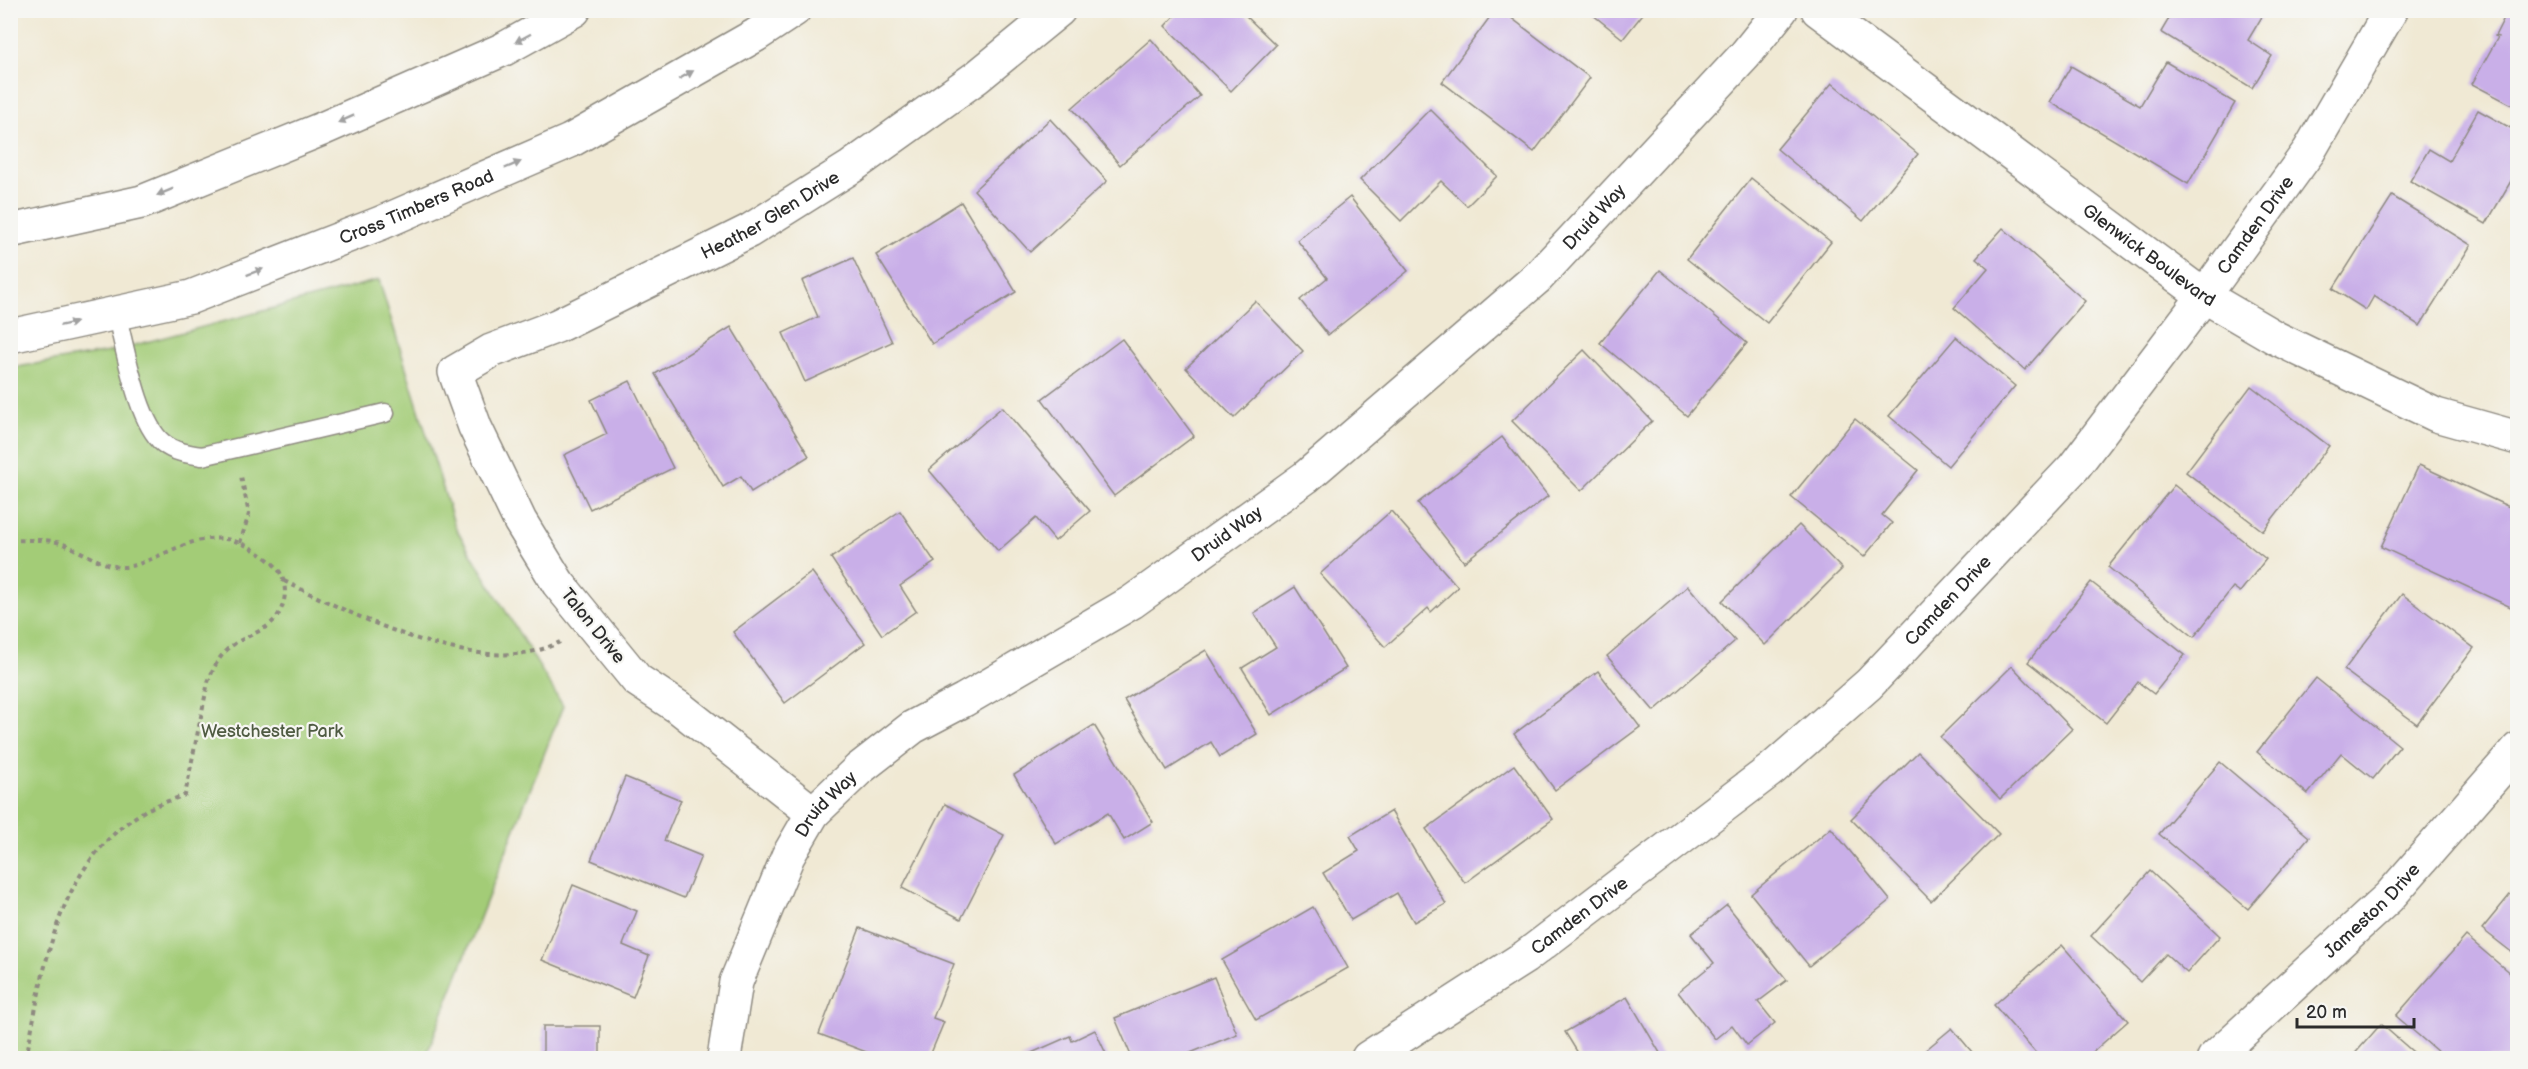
<svg xmlns="http://www.w3.org/2000/svg" width="2528" height="1069" viewBox="0 0 2528 1069" font-family="'Balsamiq Sans',sans-serif">
<rect width="100%" height="100%" fill="#f6f6f2"/>
<filter id="ink" filterUnits="userSpaceOnUse"><feTurbulence type="fractalNoise" baseFrequency=".0167" numOctaves="2"/><feDisplacementMap in="SourceGraphic" scale="12" xChannelSelector="R" yChannelSelector="G"/><feConvolveMatrix kernelMatrix="1 2 1 2 8 2 1 2 1" color-interpolation-filters="sRGB"/></filter>
<filter id="wash" filterUnits="userSpaceOnUse"><feTurbulence type="fractalNoise" baseFrequency=".008" numOctaves="4" result="noise"/><feDisplacementMap in="SourceGraphic" scale="24" xChannelSelector="R" yChannelSelector="G"/><feGaussianBlur stdDeviation="1.35" result="paint"/><feColorMatrix in="noise" values="0 0 0 0 0 0 0 0 0 0 0 0 0 0 0 0 0 1.4 0 .05"/><feComposite in="paint" operator="in"/></filter>
<g filter="url(#wash)">
<rect width="100%" height="100%" fill="#f0e9d4"/>
<!-- green -->
<path fill="#a3cc77" stroke="#677c51" stroke-width="1.5" d="M379 280 455 527 563 706 425 1058H11V368L109 352Z"/>
<g id="blocks">
<!-- building -->
<g fill="#c9afe8">
<path d="M1180 10H1246L1243 13 1276 45 1231 91 1165 26Z"/>
<path d="M1495 10H1501L1590 78 1534 152 1442 82Z"/>
<path d="M1587 10H1646L1623 39Z"/>
<path d="M2174 10H2266L2248 40 2272 56 2252 88 2161 32Z"/>
<path d="M2508 10H2518V108L2472 84 2498 37 2495 36Z"/>
<path d="M1151 39 1200 96 1120 165 1072 108Z"/>
<path d="M2166 62 2235 103 2188 184 2050 102 2071 66 2140 106Z"/>
<path d="M1832 83 1918 154 1863 221 1777 149Z"/>
<path d="M1430 109 1497 176 1467 206 1441 181 1401 221 1360 180Z"/>
<path d="M2478 110 2518 132V169L2486 224 2410 181 2429 149 2449 161Z"/>
<path d="M1050 119 1107 181 1030 252 974 190Z"/>
<path d="M1751 178 1831 242 1767 323 1687 259Z"/>
<path d="M2392 196 2471 245 2420 326 2374 296 2366 310 2333 289Z"/>
<path d="M1350 197 1408 271 1328 335 1300 300 1327 278 1297 240Z"/>
<path d="M961 202 1016 292 932 344 876 255Z"/>
<path d="M2003 228 2085 301 2025 370 1954 308 1988 268 1976 258Z"/>
<path d="M853 258 892 342 805 382 783 333 818 317 802 281Z"/>
<path d="M1660 270 1747 343 1687 416 1600 343Z"/>
<path d="M1255 301 1303 351 1234 418 1186 368Z"/>
<path d="M731 327 809 456 751 492 741 476 723 487 655 374Z"/>
<path d="M1956 337 2015 386 1948 466 1889 416Z"/>
<path d="M1122 339 1194 436 1114 496 1042 399Z"/>
<path d="M1584 350 1652 421 1581 491 1512 421Z"/>
<path d="M630 381 673 468 590 509 564 455 607 434 591 400Z"/>
<path d="M2251 386 2329 446 2263 531 2186 472Z"/>
<path d="M1002 407 1090 511 1055 541 1036 518 998 551 929 470Z"/>
<path d="M1855 419 1918 470 1882 515 1892 523 1864 557 1791 497Z"/>
<path d="M1502 437 1548 496 1464 562 1418 503Z"/>
<path d="M2419 465 2518 511V602L2515 609 2381 547Z"/>
<path d="M2174 485 2266 559 2240 592 2233 587 2194 637 2108 567Z"/>
<path d="M900 511 935 562 900 586 916 611 882 635 831 558Z"/>
<path d="M1391 511 1458 587 1431 612 1428 608 1385 647 1320 574Z"/>
<path d="M1799 525 1842 569 1765 645 1722 601Z"/>
<path d="M812 572 865 643 785 703 733 632Z"/>
<path d="M2091 582 2185 655 2154 694 2138 682 2106 723 2028 662Z"/>
<path d="M1688 586 1735 641 1654 711 1607 656Z"/>
<path d="M1295 587 1346 668 1271 715 1242 668 1276 647 1254 613Z"/>
<path d="M2402 594 2474 648 2417 724 2344 670Z"/>
<path d="M1206 650 1257 734 1220 757 1211 742 1167 770 1124 700Z"/>
<path d="M2012 666 2072 729 2000 799 1940 737Z"/>
<path d="M1598 671 1640 727 1555 790 1514 734Z"/>
<path d="M2316 678 2400 746 2373 779 2341 753 2308 794 2257 752Z"/>
<path d="M1094 725 1153 822 1124 840 1108 813 1056 844 1014 775Z"/>
<path d="M1918 752 1999 834 1931 901 1851 819Z"/>
<path d="M2220 762 2309 837 2248 909 2159 834Z"/>
<path d="M1514 765 1553 819 1465 883 1426 829Z"/>
<path d="M625 777 681 800 664 841 701 856 684 898 591 860Z"/>
<path d="M945 804 1004 835 961 919 902 888Z"/>
<path d="M1391 811 1446 904 1414 922 1397 893 1351 920 1323 873 1359 851 1350 836Z"/>
<path d="M1831 828 1890 900 1809 966 1751 894Z"/>
<path d="M2150 871 2220 936 2187 973 2166 954 2140 982 2091 936Z"/>
<path d="M573 885 637 911 623 945 649 956 633 997 542 960Z"/>
<path d="M2518 885V957L2482 929Z"/>
<path d="M1727 905 1787 980 1758 1002 1775 1023 1747 1045 1732 1025 1715 1039 1678 992 1714 963 1691 934Z"/>
<path d="M1313 907 1348 968 1256 1020 1222 960Z"/>
<path d="M860 928 954 964 933 1018 944 1022 929 1058H882L819 1034Z"/>
<path d="M2466 936 2518 980 2516 1058H2445L2396 1016Z"/>
<path d="M2062 945 2128 1021 2086 1058H2040L1994 1005Z"/>
<path d="M1214 977 1237 1034 1178 1058H1132L1115 1018Z"/>
<path d="M1627 997 1663 1058H1581L1565 1032Z"/>
<path d="M2381 1024 2420 1058H2351Z"/>
<rect x="543" y="1026" width="57" height="32"/>
<path d="M1952 1028 1977 1058H1916Z"/>
<path d="M1095 1030 1108 1058H1020L1070 1036 1072 1041Z"/>
</g>
</g>
</g>
<g filter="url(#ink)">
<use href="#blocks" fill-opacity="0" stroke="#8e8a80" stroke-width="1.5"/>
<g fill="none" stroke-linecap="round" stroke-linejoin="round">
<!-- lane casing -->
<g stroke="#8e8a80" stroke-width="21">
<path id="lane" d="M116 313C125 346 137 422 163 443 174 452 188 454 202 456L385 413"/>
</g>
<!-- street casing -->
<g stroke="#8e8a80" stroke-width="36">
<g id="street">
<path id="s1" d="M1818 10 2204 296 2276 338 2436 415 2518 438"/>
<path id="s2" d="M813 813 681 709 637 680 558 583 520 521 475 427 455 372 491 351 557 326 749 231 851 167 977 77 1059 10"/>
<path id="s3" d="M724 1058 736 982 788 856 813 813 859 769 913 727 964 700 1132 602 1306 477 1538 277 1745 55 1781 10"/>
<path id="s4" d="M1368 1058 1525 957 1772 769 1869 684 2074 467 2204 296 2309 151 2391 10"/>
<path id="s5" d="M2214 1058 2389 897 2518 749"/>
</g>
</g>
<!-- primary casing -->
<g stroke="#8e8a80" stroke-width="36">
<g id="primary">
<path d="M10 231 142 202 322 129 504 49 574 10"/>
<path id="s6" d="M10 336 191 297 381 223 570 141 756 35 794 10"/>
</g>
</g>
<!-- path -->
<g stroke="#8e8a80" stroke-width="4" stroke-dasharray="4.5 4.5" stroke-linecap="butt">
<path d="M10 540C26 541 46 538 60 543 79 549 105 568 124 567 138 566 150 559 163 554 206 534 232 530 271 562 285 573 288 592 282 607 272 635 240 633 223 654 216 662 212 672 208 682L185 795C172 800 158 804 146 810 55 865 45 965 26 1058"/>
<path d="M240 543 249 514 241 476"/>
<path d="M284 581C357 616 481 682 560 642"/>
</g>
<!-- lane -->
<use href="#lane" stroke="#fff" stroke-width="18"/>
<!-- street -->
<use href="#street" stroke="#fff" stroke-width="33"/>
<!-- primary -->
<use href="#primary" stroke="#fff" stroke-width="33"/>
</g>
<!-- one-way arrows -->
<defs><path id="oneway-solid" d="M-6-.8H1V-3.2L6.5 0L1 3.2V.8H-6Z" transform="scale(1.5)"/></defs>
<g fill="#a0a0a0">
<use href="#oneway-solid" transform="translate(523 38) rotate(152)"/>
<use href="#oneway-solid" transform="translate(686 75) rotate(-30)"/>
<use href="#oneway-solid" transform="translate(346 119) rotate(156)"/>
<use href="#oneway-solid" transform="translate(513 165) rotate(-23)"/>
<use href="#oneway-solid" transform="translate(165 192) rotate(158)"/>
<use href="#oneway-solid" transform="translate(255 272) rotate(-21)"/>
<use href="#oneway-solid" transform="translate(68 324) rotate(-12)"/>
</g>
</g>
<g text-anchor="middle" dominant-baseline="central" stroke-width="4.5" stroke-linejoin="round" paint-order="stroke">
<!-- street labels -->
<g font-size="18" fill="#2b2b2b" stroke="#f6f6f2">
<text stroke="none"><textPath href="#s6" startOffset="428">Cross Timbers Road</textPath></text>
<text stroke="none"><textPath href="#s2" startOffset="934">Heather Glen Drive</textPath></text>
<text stroke="none"><textPath href="#s3" startOffset="1250">Druid Way</textPath></text>
<text stroke="none"><textPath href="#s4" startOffset="1227">Camden Drive</textPath></text>
<text stroke="none"><textPath href="#s1" startOffset="412">Glenwick Boulevard</textPath></text>
<text stroke="none"><textPath href="#s3" startOffset="764">Druid Way</textPath></text>
<text stroke="none"><textPath href="#s4" startOffset="741">Camden Drive</textPath></text>
<text transform="translate(593 626) rotate(51)">Talon Drive</text>
<text stroke="none"><textPath href="#s3" startOffset="278">Druid Way</textPath></text>
<text stroke="none"><textPath href="#s5" startOffset="216">Jameston Drive</textPath></text>
<text stroke="none"><textPath href="#s4" startOffset="255">Camden Drive</textPath></text>
</g>
<!-- park labels -->
<g font-size="18" fill="#4f5b42" stroke="#f6f6f2">
<text x="272" y="731">Westchester Park</text>
</g>
</g>
<!-- margin -->
<rect width="2528" height="1069" fill="none" stroke="#f6f6f2" stroke-width="36"/>
<!-- scale -->
<path d="M2297 1018v9h117v-9" fill="none" stroke="#2b2b2b" stroke-width="3"/>
<text x="2306" y="1018" font-size="18" fill="#2b2b2b" stroke="#f6f6f2" stroke-width="4.5" paint-order="stroke">20 m</text>
</svg>
